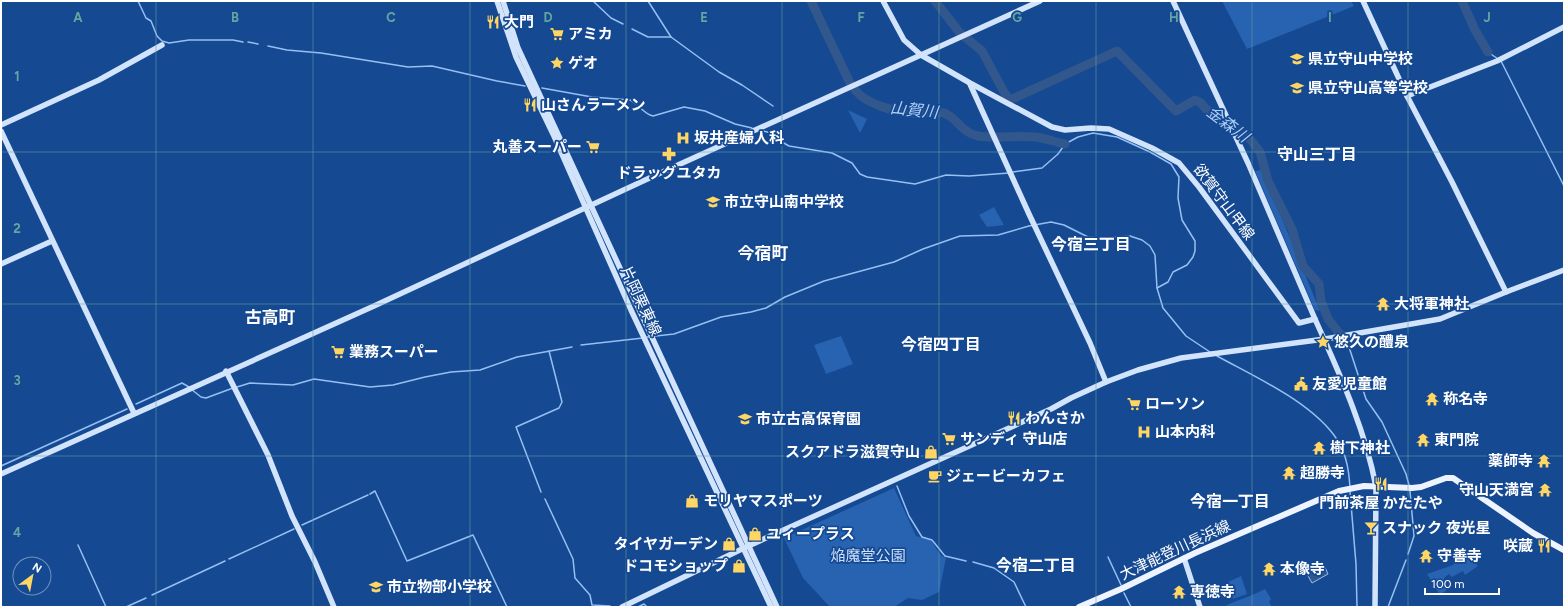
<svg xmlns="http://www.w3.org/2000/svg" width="1565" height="608" viewBox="0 0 1565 608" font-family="Figtree,'Noto Sans JP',sans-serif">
<rect width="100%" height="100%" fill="#154992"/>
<!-- green -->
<g fill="#2763b1">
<path d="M1222 1H1351L1354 6 1247 49Z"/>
<path d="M848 110 867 119 860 133Z"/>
<path d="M1262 170 1320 311 1315 310 1255 171Z"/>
<path d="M994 207 1004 225 987 227 979 215Z"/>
<path d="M841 336 853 364 826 374 814 345Z"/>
<path d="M894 488 916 536 931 540C937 548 937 554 946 558L939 592 922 600 908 598 894 607H830L803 578 784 538Z"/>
<path d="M1466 551 1478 566 1465 575 1463 571 1452 577 1449 574 1444 578V585L1447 590 1440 595 1427 574 1453 565 1461 554Z"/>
<path d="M1241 576 1247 594 1233 599 1228 582Z"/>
<path d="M1265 589 1271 599 1269 602 1272 607H1223C1237 600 1252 596 1265 589Z"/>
</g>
<!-- water -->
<path fill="#31578d" stroke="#96c0f4" d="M1324 565 1328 574 1312 583 1307 574Z"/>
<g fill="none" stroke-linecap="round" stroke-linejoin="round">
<!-- stream -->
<g stroke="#96c0f4" stroke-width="1.5">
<path d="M138 1 146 18 151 21 157 36 162 41 169 43 189 40H233L243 42"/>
<path d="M593 1 611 18 623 24"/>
<path d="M648 1 671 37 719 72 742 85 773 106"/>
<path d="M632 29 648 37H671"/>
<path d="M248 42 258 44"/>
<path d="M268 46 287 50 321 53 408 67 432 66 497 81 525 86"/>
<path d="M1488 52 1498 59"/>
<path d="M1501 61 1564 186"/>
<path d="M542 88 592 97 630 100C639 104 643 114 653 116L684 107 705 111 735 124 752 128"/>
<path d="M763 131 776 134 782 142 789 146 832 153 852 163 860 174 867 177 915 184 946 175 969 176 1009 173"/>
<path d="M1013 172 1042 168 1058 154 1065 144 1078 137 1093 133 1117 137 1150 152 1171 164 1179 177 1178 198 1182 220 1195 241V251L1193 257 1187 265 1173 272 1168 282 1157 288"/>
<path d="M647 337 674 334 721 317 751 312 766 308 785 297 824 281 894 262 923 249 960 236 998 235 1029 226 1051 222 1064 225 1088 237 1102 238 1130 236 1142 240 1150 246 1155 255 1157 288 1163 308 1186 336 1210 352"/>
<path d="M1348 344 1366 399 1382 422 1406 474 1409 485"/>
<path d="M581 345 643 338"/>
<path d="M1217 356C1255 377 1314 403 1338 441 1347 456 1349 472 1350 488"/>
<path d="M237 387 250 383 293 385 314 379 370 387 393 385 425 377 451 372 480 370 517 357 572 347"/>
<path d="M191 389 201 397 206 398 233 388"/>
<path d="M136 404 182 383 189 387"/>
<path d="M1 466 127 409"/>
<path d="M897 486 909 516 922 537 932 540 945 556 966 561"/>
<path d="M541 492 516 427 559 408 562 402 549 351"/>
<path d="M1350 492 1356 564 1357 607"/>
<path d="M370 494 375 491 407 561 473 535 507 607"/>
<path d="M545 499 573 559 575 578 590 595 592 605 610 606"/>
<path d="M302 525 368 495"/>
<path d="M78 545 106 607"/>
<path d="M1408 554 1414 536 1410 491"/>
<path d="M1108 557 1121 585"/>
<path d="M229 559 294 529"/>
<path d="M973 562 994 568 1014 582 1026 607"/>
<path d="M1124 593 1131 607"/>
<path d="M152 595 225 561"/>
<path d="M126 607 146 598"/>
<path d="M638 607 644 604 647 607"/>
<path d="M1388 607 1406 560"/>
</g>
<!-- river -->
<g stroke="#31578d" stroke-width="9">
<path d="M811 1 850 83"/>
<path d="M935 1 960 33 982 51 1005 94 1010 100 1117 51 1176 111 1195 100 1201 103 1206 109 1234 126 1250 139 1260 152 1268 181 1292 229 1303 266 1319 284 1321 301 1328 319 1348 344"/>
<path d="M1462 1 1475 30 1488 52"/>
<path d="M855 90C867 105 898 113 916 113 924 113 932 111 940 112 957 115 959 132 978 136 996 139 1016 135 1035 137 1045 138 1055 142 1065 144"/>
</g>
<!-- secondary -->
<g stroke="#d2e3fc" stroke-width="5.5">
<path d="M497 1 516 57 553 134 631 310 771 607"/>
<path d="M503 1 518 48 777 607"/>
<path d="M883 1 904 40 921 55 970 83 1052 127 1065 130 1091 128 1109 129 1152 148 1179 163 1199 187 1299 323 1315 319C1339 373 1365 428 1376 487L1375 607"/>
<path d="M1173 1 1248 163 1315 319"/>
<path d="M1363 1 1407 96 1452 182 1506 292"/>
<path d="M970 84 1029 214 1090 343 1106 382"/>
<path d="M1407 96 1497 61 1564 27"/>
<path d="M1 125 99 80 162 45"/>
<path d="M1 131 134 413"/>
<path d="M1 264 52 241"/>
<path d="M226 371 268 455 292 516 315 562 334 607"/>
<path d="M1 474 374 306 656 175 1040 1"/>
<path d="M1184 558 1200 607"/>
<path d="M622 607 744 548 1051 409 1071 398 1106 382 1138 370 1181 358 1325 339 1440 319 1506 292 1564 270"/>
</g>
<!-- primary -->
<path stroke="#eef4ff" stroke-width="6" d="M1079 607 1121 589 1195 553 1339 491 1364 486 1412 488 1421 487 1446 478H1453L1533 533 1564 550"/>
</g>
<!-- grid -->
<path fill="none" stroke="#63a6a1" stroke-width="1" stroke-opacity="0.55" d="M156 1V607M313 1V607M470 1V607M626 1V607M782 1V607M939 1V607M1096 1V607M1252 1V607M1408 1V607M1 152H1564M1 304H1564M1 456H1564"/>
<!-- icons -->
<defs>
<g id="restaurant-bare" transform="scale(1.08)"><path d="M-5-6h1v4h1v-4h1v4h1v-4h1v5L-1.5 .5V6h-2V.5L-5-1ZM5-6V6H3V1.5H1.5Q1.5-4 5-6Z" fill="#ffd564" stroke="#154992" stroke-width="2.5" paint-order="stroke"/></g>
<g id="supermarket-bare" transform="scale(1.08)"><path d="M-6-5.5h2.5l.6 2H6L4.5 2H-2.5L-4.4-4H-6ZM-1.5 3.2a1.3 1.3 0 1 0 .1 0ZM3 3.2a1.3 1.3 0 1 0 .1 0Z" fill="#ffd564" stroke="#154992" stroke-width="2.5" paint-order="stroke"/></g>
<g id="school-bare" transform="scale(1.08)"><path d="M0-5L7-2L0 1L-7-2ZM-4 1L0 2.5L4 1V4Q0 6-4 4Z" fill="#ffd564" stroke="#154992" stroke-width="2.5" paint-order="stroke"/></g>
<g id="sight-bare" transform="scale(1.08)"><path d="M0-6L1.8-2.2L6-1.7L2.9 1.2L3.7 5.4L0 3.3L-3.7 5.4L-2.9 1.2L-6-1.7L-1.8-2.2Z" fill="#ffd564" stroke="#154992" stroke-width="2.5" paint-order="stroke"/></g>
<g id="hospital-bare" transform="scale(1.08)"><path d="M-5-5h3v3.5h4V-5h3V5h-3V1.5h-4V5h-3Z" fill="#ffd564" stroke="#154992" stroke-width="2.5" paint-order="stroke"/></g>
<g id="pharmacy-bare" transform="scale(1.08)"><path d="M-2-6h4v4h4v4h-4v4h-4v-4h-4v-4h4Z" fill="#ffd564" stroke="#154992" stroke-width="2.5" paint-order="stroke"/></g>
<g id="temple-bare" transform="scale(1.08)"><path d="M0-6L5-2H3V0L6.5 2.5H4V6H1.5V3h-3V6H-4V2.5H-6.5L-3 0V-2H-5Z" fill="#ffd564" stroke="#154992" stroke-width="2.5" paint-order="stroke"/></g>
<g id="civic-bare" transform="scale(1.08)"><path d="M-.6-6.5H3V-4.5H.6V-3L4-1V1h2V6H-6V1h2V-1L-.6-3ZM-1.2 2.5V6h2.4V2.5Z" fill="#ffd564" stroke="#154992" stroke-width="2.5" paint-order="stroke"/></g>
<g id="shop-bare" transform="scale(1.08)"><path d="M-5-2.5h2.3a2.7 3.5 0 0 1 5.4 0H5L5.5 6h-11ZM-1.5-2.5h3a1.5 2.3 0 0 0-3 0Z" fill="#ffd564" stroke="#154992" stroke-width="2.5" paint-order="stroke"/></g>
<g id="cafe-bare" transform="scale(1.08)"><path d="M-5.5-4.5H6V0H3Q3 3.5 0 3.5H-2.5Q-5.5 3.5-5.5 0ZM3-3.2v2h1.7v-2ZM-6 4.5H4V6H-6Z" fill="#ffd564" stroke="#154992" stroke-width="2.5" paint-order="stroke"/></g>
<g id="bar-bare" transform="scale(1.08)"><path d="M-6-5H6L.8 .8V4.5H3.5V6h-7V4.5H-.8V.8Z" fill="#ffd564" stroke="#154992" stroke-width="2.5" paint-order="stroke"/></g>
</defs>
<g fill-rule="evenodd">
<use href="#restaurant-bare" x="493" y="22"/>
<use href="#supermarket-bare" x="557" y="34"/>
<use href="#school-bare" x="1297" y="59"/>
<use href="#sight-bare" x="557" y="63"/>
<use href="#school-bare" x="1297" y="88"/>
<use href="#restaurant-bare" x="530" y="105"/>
<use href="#hospital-bare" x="683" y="138"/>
<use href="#supermarket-bare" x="593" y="147"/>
<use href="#pharmacy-bare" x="669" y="154"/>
<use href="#school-bare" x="713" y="202"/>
<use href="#temple-bare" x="1383" y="304"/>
<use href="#sight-bare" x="1323" y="342"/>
<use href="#supermarket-bare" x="338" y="352"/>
<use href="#civic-bare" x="1301" y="384"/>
<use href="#temple-bare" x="1432" y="399"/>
<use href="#supermarket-bare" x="1134" y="404"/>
<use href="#restaurant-bare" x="1014" y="418"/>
<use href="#school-bare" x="745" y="419"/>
<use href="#hospital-bare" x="1144" y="432"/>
<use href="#supermarket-bare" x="949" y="439"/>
<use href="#temple-bare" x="1423" y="440"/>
<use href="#temple-bare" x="1319" y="448"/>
<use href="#shop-bare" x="931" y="452"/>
<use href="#temple-bare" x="1544" y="461"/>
<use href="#temple-bare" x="1289" y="473"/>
<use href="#cafe-bare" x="935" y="476"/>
<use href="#restaurant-bare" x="1381" y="484"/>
<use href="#temple-bare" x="1545" y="490"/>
<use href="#shop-bare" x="692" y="501"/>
<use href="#bar-bare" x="1371" y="528"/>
<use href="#shop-bare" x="755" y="534"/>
<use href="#shop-bare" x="729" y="544"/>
<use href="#restaurant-bare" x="1544" y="546"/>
<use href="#temple-bare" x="1426" y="556"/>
<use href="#shop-bare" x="739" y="566"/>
<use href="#temple-bare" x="1269" y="569"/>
<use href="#school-bare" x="376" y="587"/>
<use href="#temple-bare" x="1179" y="592"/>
</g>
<g text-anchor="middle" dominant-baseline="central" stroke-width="3.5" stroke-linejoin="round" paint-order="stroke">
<!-- poi labels -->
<g font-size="15" font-weight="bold" fill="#fff" stroke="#154992" text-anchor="start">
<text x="504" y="22">大門</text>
<text x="568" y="34">アミカ</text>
<text x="1308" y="59">県立守山中学校</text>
<text x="568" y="63">ゲオ</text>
<text x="1308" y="88">県立守山高等学校</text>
<text x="541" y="105">山さんラーメン</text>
<text x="694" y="138">坂井産婦人科</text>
<text x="582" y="147" text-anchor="end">丸善スーパー</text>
<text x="669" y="173" text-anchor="middle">ドラッグユタカ</text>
<text x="724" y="202">市立守山南中学校</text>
<text x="1394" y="304">大将軍神社</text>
<text x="1334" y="342">悠久の醴泉</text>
<text x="349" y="352">業務スーパー</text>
<text x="1312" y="384">友愛児童館</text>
<text x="1443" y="399">称名寺</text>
<text x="1145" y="404">ローソン</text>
<text x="1025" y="418">わんさか</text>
<text x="756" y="419">市立古高保育園</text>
<text x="1155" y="432">山本内科</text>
<text x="960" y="439">サンディ 守山店</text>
<text x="1434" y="440">東門院</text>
<text x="1330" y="448">樹下神社</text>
<text x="920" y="452" text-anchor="end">スクアドラ滋賀守山</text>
<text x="1533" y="461" text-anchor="end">薬師寺</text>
<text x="1300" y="473">超勝寺</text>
<text x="946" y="476">ジェービーカフェ</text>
<text x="1534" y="490" text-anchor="end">守山天満宮</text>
<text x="703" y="501">モリヤマスポーツ</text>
<text x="1381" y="503" text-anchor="middle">門前茶屋 かたたや</text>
<text x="1382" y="528">スナック 夜光星</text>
<text x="766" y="534">ユィープラス</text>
<text x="718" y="544" text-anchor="end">タイヤガーデン</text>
<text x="1533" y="546" text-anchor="end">咲蔵</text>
<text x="1437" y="556">守善寺</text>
<text x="728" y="566" text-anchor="end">ドコモショップ</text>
<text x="1280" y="569">本像寺</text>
<text x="387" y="587">市立物部小学校</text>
<text x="1190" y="592">専徳寺</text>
</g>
<!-- street labels -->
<g font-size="15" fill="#fff" stroke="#154992">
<text transform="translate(1224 202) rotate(53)">欲賀守山甲線</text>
<text transform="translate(641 301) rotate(65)">片岡栗東線</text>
<text transform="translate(1175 550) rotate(-25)">大津能登川長浜線</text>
</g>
<!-- park labels -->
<g font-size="15" fill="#cbe0fc" stroke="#154992">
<text x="868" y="556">焔魔堂公園</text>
</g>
<!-- water labels -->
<g font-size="16" font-style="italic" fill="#b0cff8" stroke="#154992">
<text transform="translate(914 110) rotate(6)">山賀川</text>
<text transform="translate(1228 124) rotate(37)">金森川</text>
</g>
<!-- neighbourhood labels -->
<g font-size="16" font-weight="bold" fill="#fff" stroke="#154992">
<text x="1317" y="154">守山三丁目</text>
<text x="1091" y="244">今宿三丁目</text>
<text x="941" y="344">今宿四丁目</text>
<text x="1230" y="501">今宿一丁目</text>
<text x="1036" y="565">今宿二丁目</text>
</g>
<!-- quarter labels -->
<g font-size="17" font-weight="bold" fill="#fff" stroke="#154992">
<text x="763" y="253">今宿町</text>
<text x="270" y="317">古高町</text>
</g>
</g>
<g font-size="13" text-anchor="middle" font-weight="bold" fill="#63a6a1" stroke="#154992" stroke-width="3.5" stroke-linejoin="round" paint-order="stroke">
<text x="78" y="22">A</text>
<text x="235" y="22">B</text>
<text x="391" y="22">C</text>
<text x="548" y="22">D</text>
<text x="704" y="22">E</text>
<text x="861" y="22">F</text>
<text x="1017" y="22">G</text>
<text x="1174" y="22">H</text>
<text x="1330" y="22">I</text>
<text x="1487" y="22">J</text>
<text x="17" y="81">1</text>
<text x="17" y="233">2</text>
<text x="17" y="385">3</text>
<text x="17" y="537">4</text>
</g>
<!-- border -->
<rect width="1565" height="608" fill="none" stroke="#ffffff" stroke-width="4"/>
<!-- north arrow -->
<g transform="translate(32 576) rotate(32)"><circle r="19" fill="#154992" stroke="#7392be"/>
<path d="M0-3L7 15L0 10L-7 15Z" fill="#ffd564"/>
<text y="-6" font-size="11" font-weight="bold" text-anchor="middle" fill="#ffffff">N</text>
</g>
<!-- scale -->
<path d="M1425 588v6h74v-6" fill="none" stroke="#ffffff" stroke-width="2"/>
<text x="1431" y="588" font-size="12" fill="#ffffff" stroke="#154992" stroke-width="3" paint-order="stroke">100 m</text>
</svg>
